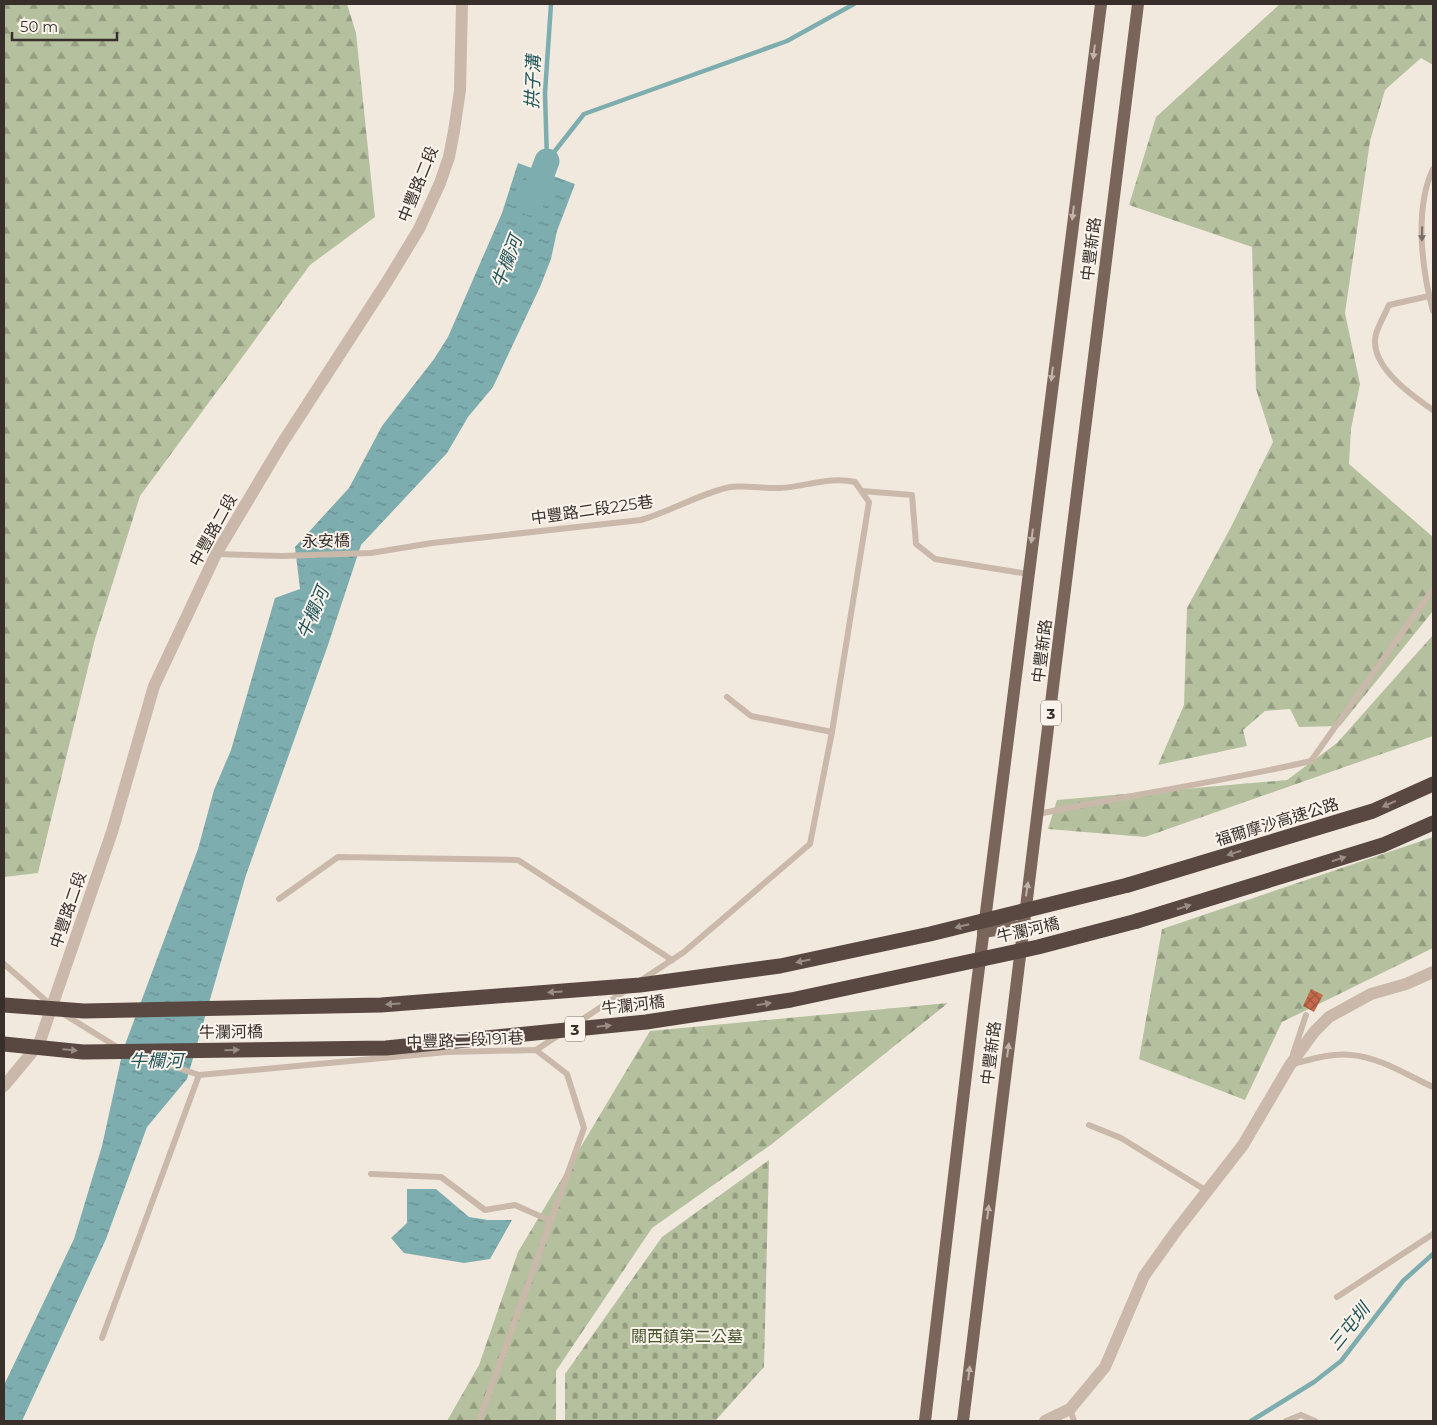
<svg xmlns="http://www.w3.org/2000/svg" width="1437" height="1425" viewBox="0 0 1437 1425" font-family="Montserrat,'Noto Sans TC',sans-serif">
<defs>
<pattern id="forest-firs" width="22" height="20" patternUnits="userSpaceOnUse" patternTransform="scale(1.25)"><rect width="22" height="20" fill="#b5c19e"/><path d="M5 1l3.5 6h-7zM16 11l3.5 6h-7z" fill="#949d81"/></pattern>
<pattern id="cemetery-stones" width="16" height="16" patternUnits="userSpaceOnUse" patternTransform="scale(1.25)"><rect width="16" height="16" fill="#b5c19e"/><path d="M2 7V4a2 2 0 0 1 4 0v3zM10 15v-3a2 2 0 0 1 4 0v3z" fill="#949d81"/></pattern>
<pattern id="water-ripples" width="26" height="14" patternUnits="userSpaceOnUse" patternTransform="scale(1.25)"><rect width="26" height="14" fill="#7eadaf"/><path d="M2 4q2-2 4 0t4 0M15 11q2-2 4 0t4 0" fill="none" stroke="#688d8f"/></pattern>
<pattern id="building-cross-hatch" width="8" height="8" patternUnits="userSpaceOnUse" patternTransform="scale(1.25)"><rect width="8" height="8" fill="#c4694b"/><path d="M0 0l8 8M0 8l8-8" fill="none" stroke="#a0573f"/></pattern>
</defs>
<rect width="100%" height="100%" fill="#f2e9de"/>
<!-- forest -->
<g fill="url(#forest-firs)">
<path d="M4 4H347L356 33 375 217 310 265 140 496 95 639 38 873 4 877Z"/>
<path d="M1280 4H1433V65L1421 58 1385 90 1370 141 1345 313 1360 384 1351 429 1349 464 1433 537V611L1340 726 1299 727 1290 709 1265 711 1243 730 1247 746 1158 765 1184 705 1187 608 1231 527 1273 442 1256 389 1252 247 1129 205 1156 117Z"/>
<path d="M1433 635V736L1145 837 1048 829 1057 800 1287 780 1337 743Z"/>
<path d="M1433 837V948L1282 1022 1245 1100 1139 1059 1162 929Z"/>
<path d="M948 1003 772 1144 652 1228 556 1371V1421H447L479 1365 518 1252 650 1031Z"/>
</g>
<!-- cemetery -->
<path fill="url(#cemetery-stones)" d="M769 1160 764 1367 715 1421H565V1374L662 1237Z"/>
<!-- water -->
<g fill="url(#water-ripples)">
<path d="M518 163 575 184 557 231 551 259 540 287 493 387 468 417 447 453 361 545 328 645 246 875 187 1079 147 1127 106 1239 22 1421H4V1385L74 1239 102 1146 123 1050 198 849 214 790 231 750 275 598 300 589 295 547 349 488 382 426 434 359 448 337 502 213Z"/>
<path d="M407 1189H436L469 1217 488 1220H512L490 1259 464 1263 404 1253 391 1238 407 1223Z"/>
</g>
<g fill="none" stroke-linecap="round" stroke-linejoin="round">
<!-- stream -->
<g stroke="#7eadaf" stroke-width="4.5">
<path d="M547 161 584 114 787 41 854 4"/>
<path d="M547 161 545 93 551 4"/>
<path d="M1251 1421 1314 1382 1341 1361 1403 1281 1433 1254"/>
</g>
<!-- river -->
<path stroke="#7eadaf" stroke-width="25" d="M531 203 547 161"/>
</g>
<!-- building -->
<path fill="url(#building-cross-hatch)" d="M1311 989 1323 995 1314 1012 1303 1006Z"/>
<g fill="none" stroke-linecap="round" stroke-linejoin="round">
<!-- service -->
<g stroke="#cab9aa" stroke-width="6">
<path d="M1433 169C1414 209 1422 270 1433 311"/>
<path d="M1429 296 1389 305C1385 314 1379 324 1376 334 1368 365 1411 395 1433 410"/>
<path d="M862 491 912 495 916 544 935 559 1028 574"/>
<path d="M217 554 282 556 371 553 432 543 641 520C668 512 692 498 719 490 738 483 760 489 780 488 805 487 830 476 855 482L869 502 832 732"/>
<path d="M1038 814C1129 795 1221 782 1311 761L1433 589"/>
<path d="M279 899 338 857 518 860 672 960"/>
<path d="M4 964 52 1006"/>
<path d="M640 981 684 952 810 844 832 732 751 716 727 697"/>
<path d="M62 1013 117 1047"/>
<path d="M574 1025 628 989"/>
<path d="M536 1050 559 1035"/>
<path d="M1293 1054 1306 1015"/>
<path d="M143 1056 199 1075 447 1052 536 1050 567 1074 584 1128 479 1421"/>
<path d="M1293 1064C1312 1059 1331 1053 1351 1055 1379 1057 1407 1075 1433 1087"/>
<path d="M1089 1125 1121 1138 1207 1191"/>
<path d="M371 1174 441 1177 485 1210 515 1205 551 1221"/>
<path d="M1337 1297 1433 1234"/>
<path d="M102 1338 199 1075"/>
<path d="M1070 1409 1074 1421"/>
<path d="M1286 1421 1301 1415 1315 1421"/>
</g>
<!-- tertiary -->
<g stroke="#cab9aa" stroke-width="12">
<path d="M4 1086 39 1044 112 832 154 686 216 554 281 445 388 280 419 229 440 183 449 157 454 131 460 90 462 4"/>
<path d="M1045 1421 1070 1409 1105 1367 1144 1276 1176 1231 1243 1145 1290 1065 1314 1032 1329 1017 1371 994 1406 984 1433 972"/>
</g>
<!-- primary -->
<g stroke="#7a655b" stroke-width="12">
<path d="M983 932 1022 926"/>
<path d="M925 1421 974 1007 1101 4"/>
<path d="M963 1421C1020 949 1079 476 1138 4"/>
</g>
<!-- motorway -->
<g stroke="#594841" stroke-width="15">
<path d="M1128 885 1373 811 1433 784"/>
<path d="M1137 921 1383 845 1433 823"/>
</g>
<!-- motorway-bridge -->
<g stroke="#594841" stroke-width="15">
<path d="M4 1005 84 1011 381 1005 640 985 780 966 930 934 1128 885"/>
<path d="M4 1044 83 1052 386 1048 646 1022 791 1000 1038 947 1137 921"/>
</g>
</g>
<!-- one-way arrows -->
<defs><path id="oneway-solid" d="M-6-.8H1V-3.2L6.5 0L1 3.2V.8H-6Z" transform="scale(1.25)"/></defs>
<g fill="#c0b3aa">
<use href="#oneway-solid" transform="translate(1094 52) rotate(97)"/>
<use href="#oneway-solid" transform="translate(1073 213) rotate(97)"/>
<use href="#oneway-solid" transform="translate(1052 374) rotate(97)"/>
<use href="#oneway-solid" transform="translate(1032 536) rotate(97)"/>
<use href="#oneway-solid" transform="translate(1027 889) rotate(-82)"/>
<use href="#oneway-solid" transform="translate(1008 1050) rotate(-83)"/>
<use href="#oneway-solid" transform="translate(988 1212) rotate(-83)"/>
<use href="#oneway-solid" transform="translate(969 1373) rotate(-83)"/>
</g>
<use fill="#7a6d64" href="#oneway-solid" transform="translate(1422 234) rotate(91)"/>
<g fill="#998c85">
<use href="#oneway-solid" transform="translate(1389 804) rotate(156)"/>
<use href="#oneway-solid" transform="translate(1234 853) rotate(163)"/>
<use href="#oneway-solid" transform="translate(1339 859) rotate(-17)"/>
<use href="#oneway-solid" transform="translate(1184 907) rotate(-17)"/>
<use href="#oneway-solid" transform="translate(962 926) rotate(166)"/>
<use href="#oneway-solid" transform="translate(803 961) rotate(168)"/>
<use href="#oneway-solid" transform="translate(555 992) rotate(176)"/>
<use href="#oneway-solid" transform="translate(393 1004) rotate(176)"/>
<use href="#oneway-solid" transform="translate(764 1004) rotate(-9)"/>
<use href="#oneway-solid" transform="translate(604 1026) rotate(-6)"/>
<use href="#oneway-solid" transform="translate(70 1050) rotate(5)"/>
<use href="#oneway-solid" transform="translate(232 1050) rotate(-1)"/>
</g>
<g text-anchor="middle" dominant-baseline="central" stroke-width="4" stroke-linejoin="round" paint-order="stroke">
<!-- shield labels -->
<g fill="#faf3eb" stroke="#726964" stroke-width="1">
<rect x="1041" y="700.5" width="20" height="25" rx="4"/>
<rect x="565" y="1016.5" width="20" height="25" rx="4"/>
</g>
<g font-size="15" font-weight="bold" fill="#382e2a">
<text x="1051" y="713">3</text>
<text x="575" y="1029">3</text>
</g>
<!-- street labels -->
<g font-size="16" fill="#382e2a" stroke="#faf3eb">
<text transform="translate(418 184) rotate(-68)">中豐路二段</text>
<text transform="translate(1091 249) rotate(-83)">中豐新路</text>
<text transform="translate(592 510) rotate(-8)">中豐路二段225巷</text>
<text transform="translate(213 530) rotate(-61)">中豐路二段</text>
<text transform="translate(326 541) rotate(-1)">永安橋</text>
<text transform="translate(1042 651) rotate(-83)">中豐新路</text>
<text transform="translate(1277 822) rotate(-17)">福爾摩沙高速公路</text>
<text transform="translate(68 910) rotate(-71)">中豐路二段</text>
<text transform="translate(1028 930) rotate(-13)">牛瀾河橋</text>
<text transform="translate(633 1005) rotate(-7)">牛瀾河橋</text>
<text transform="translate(231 1032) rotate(-1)">牛瀾河橋</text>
<text transform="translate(465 1040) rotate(-2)">中豐路二段191巷</text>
<text transform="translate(991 1053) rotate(-83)">中豐新路</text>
</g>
<!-- park labels -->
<g font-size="16" fill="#47562e" stroke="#faf3eb">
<text x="687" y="1336">關西鎮第二公墓</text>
</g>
<!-- water labels -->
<g font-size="18" font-style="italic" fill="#205559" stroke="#faf3eb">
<text transform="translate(533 82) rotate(-88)">拱子溝</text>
<text transform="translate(507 262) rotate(-69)">牛欄河</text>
<text transform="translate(313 613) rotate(-67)">牛欄河</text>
<text x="156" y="1061">牛欄河</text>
<text transform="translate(1349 1327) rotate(-51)">三屯圳</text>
</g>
</g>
<!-- border -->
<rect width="1437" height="1425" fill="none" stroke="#382e2a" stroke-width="10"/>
<!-- scale -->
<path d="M12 32v8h105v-8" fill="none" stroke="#382e2a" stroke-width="2.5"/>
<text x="20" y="32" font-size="15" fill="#382e2a" stroke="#faf3eb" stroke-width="4" paint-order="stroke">50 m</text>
</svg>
